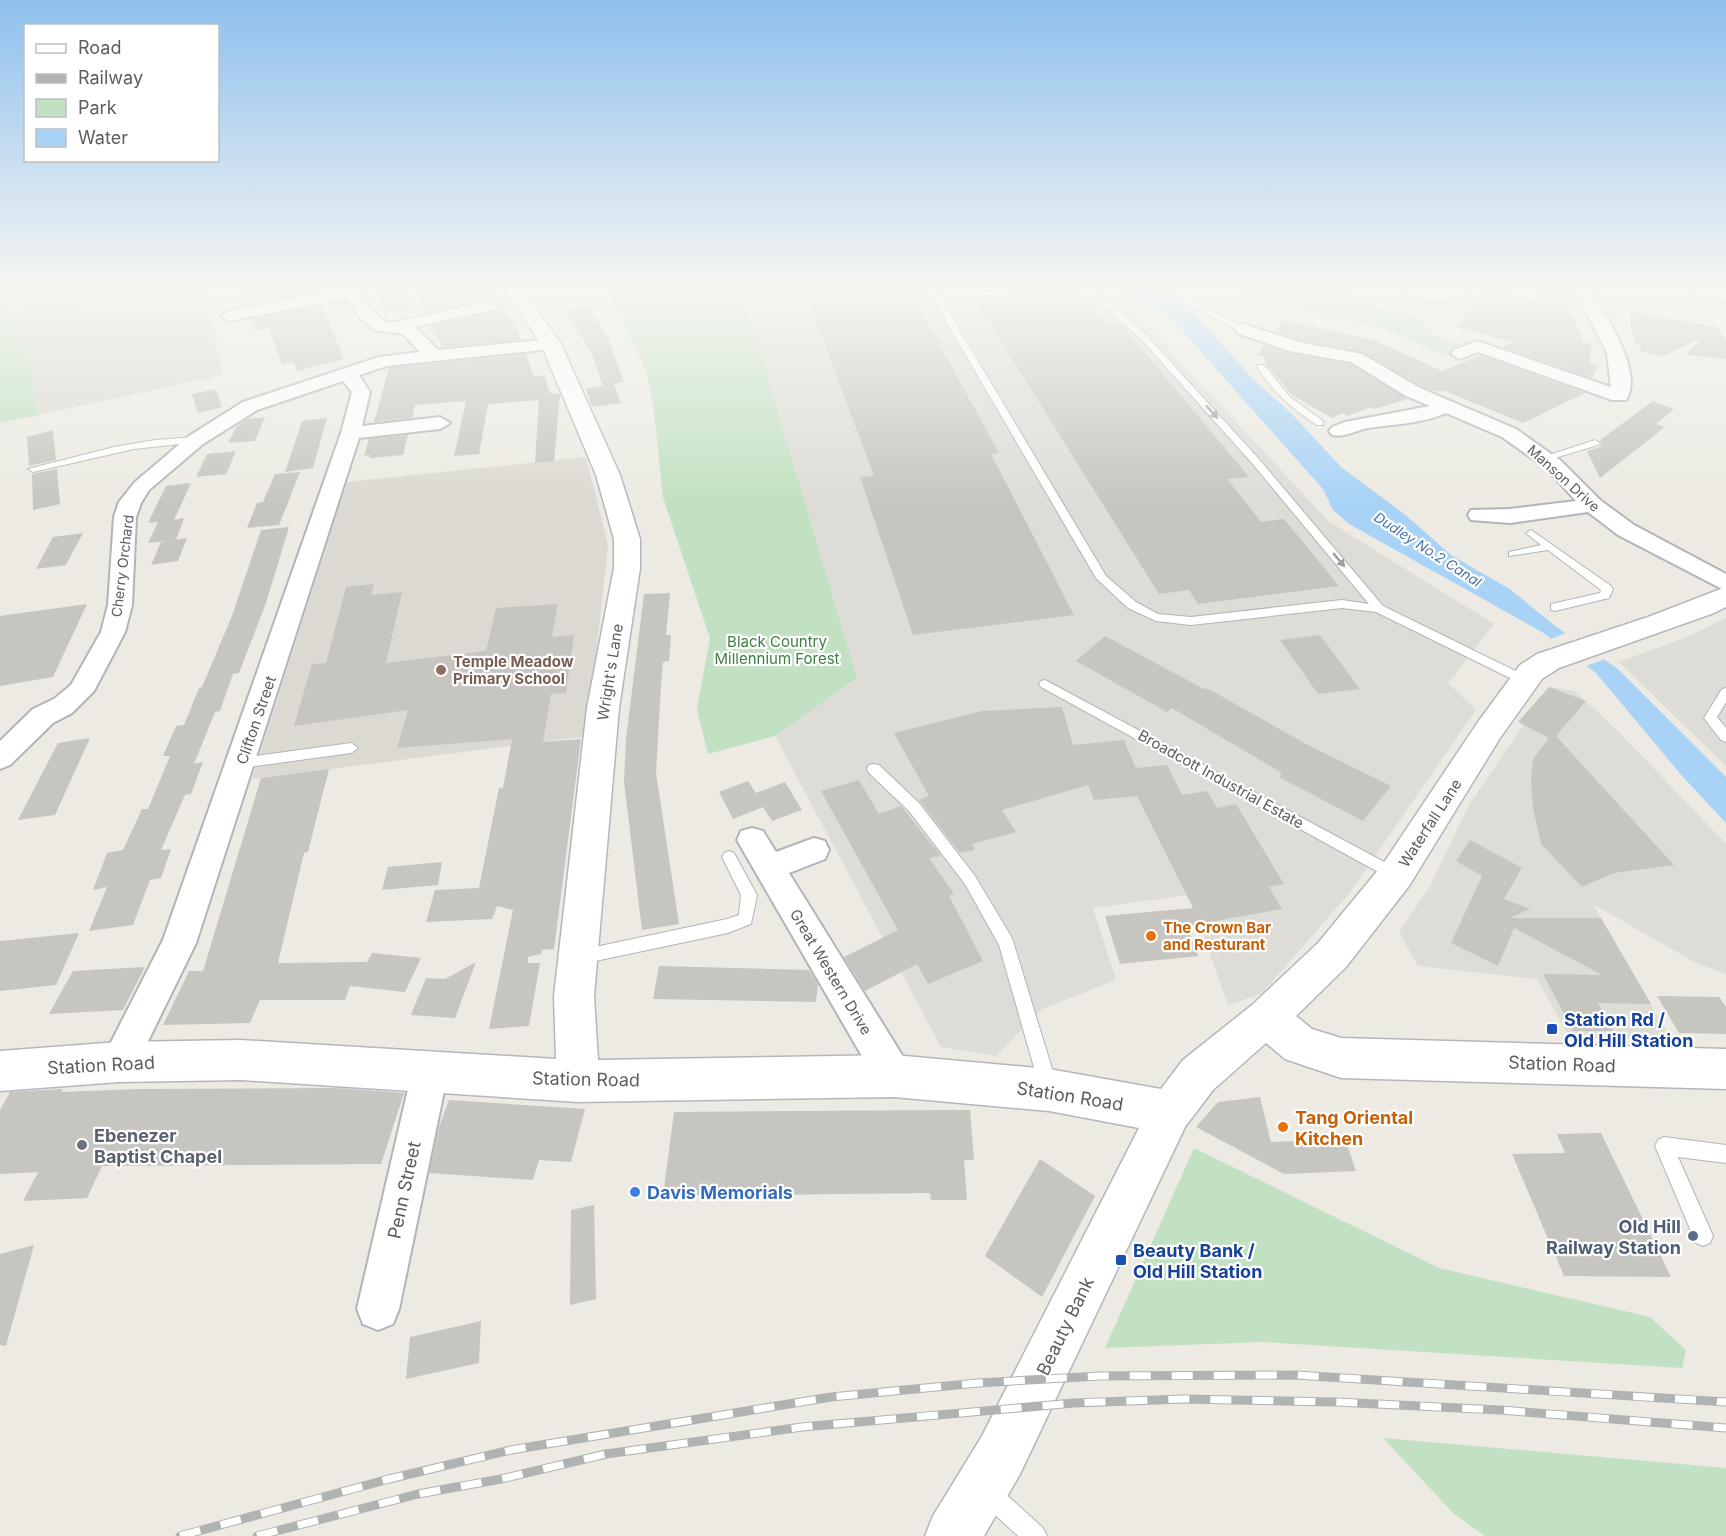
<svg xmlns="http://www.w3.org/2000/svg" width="1726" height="1536" viewBox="0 0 1726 1536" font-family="Inter,sans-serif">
<rect width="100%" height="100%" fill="#eceae2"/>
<!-- industrial -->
<g fill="#dddcd7">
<path d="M742 289 1105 291 1129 305 1328 521 1494 624 1448 683 1476 710 1348 895 1261 994 1228 1005 1189 895 1093 908 1116 980 1042 1009 996 1056 941 1047 775 736 857 678Z"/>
<path d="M1726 618V766L1619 662 1687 637Z"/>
<path d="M1549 687 1575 691 1618 731 1726 844V974L1696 963 1593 904 1672 1041 1569 1036 1537 979 1418 966 1399 932 1429 888 1469 805Z"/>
</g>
<!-- education -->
<g fill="#dbd9d1">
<path d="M0 289H207L222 375 21 419Z"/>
<path d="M586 457 608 545 587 736 252 779 347 482Z"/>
</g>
<!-- green -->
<g fill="#c1e1c2">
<path d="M0 289 30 360 35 406 40 414 0 423Z"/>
<path d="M614 289H760L743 293 857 678 775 736 708 754 697 709 710 638 663 497 653 403 646 371 612 299Z"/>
<path d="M1230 289H1332L1388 310 1416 316 1434 335 1464 346 1443 355 1386 329 1313 314Z"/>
<path d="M1194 1148 1439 1268 1650 1317 1686 1350 1682 1368 1263 1342 1105 1348Z"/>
<path d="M1383 1438 1726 1468V1536H1485L1453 1513Z"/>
</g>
<!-- water -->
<path fill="#a8d3f6" d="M1117 289H1161L1168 292 1196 315 1253 379 1292 414 1341 467 1403 513 1451 555 1511 590 1555 626 1618 669 1726 777V823L1683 777 1596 673 1542 632 1349 524 1333 510 1323 489 1179 327 1162 311Z"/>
<!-- pier -->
<path fill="#eceae2" d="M1568 632 1605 659 1584 667 1548 640Z"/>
<!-- building -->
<g fill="#c7c5bf">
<path d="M27 289H121L122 299 22 317Z"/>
<path d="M243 289H315L316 292 247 305Z"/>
<path d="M373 289H405L416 307 385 313Z"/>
<path d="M446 289H492L515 324 521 340 443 347 431 326 496 311 500 307 498 302 489 299 425 314 416 295Z"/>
<path d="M1037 289H1054L1055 298 1080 296 1107 325 1121 324 1123 326 1249 477 1227 479 1261 522 1284 519 1339 586 1198 604 1189 590 1159 594 974 298 1031 293Z"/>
<path d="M1485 289 1536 301V289H1564L1566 304H1570V313L1573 314 1578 330H1581L1582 342 1592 344 1589 363 1598 366 1592 378 1502 347 1513 342 1455 327Z"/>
<path d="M912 294 999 453 991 454 1074 615 913 635 860 477 874 476 809 302Z"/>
<path d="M587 305 608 338 624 382 614 384 621 403 592 407 586 389 603 386 592 354 565 309Z"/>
<path d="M322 306 344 359 297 371 293 362 282 365 269 328 254 331 251 319Z"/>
<path d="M1629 311 1721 328 1717 330 1726 340V359L1685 355 1703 337 1663 356 1641 352 1640 343 1635 342V335L1632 334Z"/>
<path d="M1284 320 1374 340 1442 371 1481 355 1585 393 1523 423 1445 391H1433L1421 386 1362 352 1300 340 1275 332Z"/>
<path d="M1264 345 1289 353 1350 364 1408 399 1375 409 1370 407 1348 416 1343 413 1332 418 1292 395 1265 363V357L1257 355Z"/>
<path d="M526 354 534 377 544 375 550 393 560 394 554 461 535 463 539 400 488 404 479 454 454 456 466 401 415 405 412 418 374 422 389 368Z"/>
<path d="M216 389 222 407 198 413 192 394Z"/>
<path d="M1653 401 1674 409 1656 424 1665 427 1600 478 1587 451 1600 447 1602 443 1600 440Z"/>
<path d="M265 417 255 441 228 443 237 426 247 419Z"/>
<path d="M327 418 313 468 285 472 302 421Z"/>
<path d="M53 430 56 460 29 466 27 437Z"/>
<path d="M408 435 403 455 369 458 370 455 364 456 369 439Z"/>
<path d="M236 451 226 474 196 477 207 454Z"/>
<path d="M57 469 60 504 33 510 32 474Z"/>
<path d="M300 472 279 525 247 528 257 503 263 502 275 474Z"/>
<path d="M191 483 174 520 184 518 176 540 148 543 158 522 148 523 166 486Z"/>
<path d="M289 527 266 603 239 673 233 674 220 711 215 712 194 764 203 762 191 794 185 795 161 850 171 849 161 878 150 880 133 925 89 931 107 887 93 890 107 853 123 850 142 809H148L170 756H163L176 726 184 725 199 688 202 687 232 616 261 530Z"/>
<path d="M83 533 66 565 36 569 53 537Z"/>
<path d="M187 538 178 561 151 565 161 542Z"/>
<path d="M374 584 371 595 402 592 386 663 486 651 496 608 558 604 552 637 574 635 566 693 551 694 543 742 581 739 554 949 542 950 541 954 528 957V963H540L529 1026 489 1029 513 910 497 906 492 919 426 922 435 890 479 888 499 788H503L512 739 397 748 408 710 294 726 312 664 326 663 346 587Z"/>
<path d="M670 593 666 635H671L669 661 663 662 661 685 656 773 679 924 642 930 624 782 626 739 644 594Z"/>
<path d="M87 604 53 677 0 686V616Z"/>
<path d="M1320 635 1360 689 1318 694 1280 640Z"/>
<path d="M1105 636 1206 690 1207 688 1306 744 1391 786 1363 821 1279 777 1282 773 1172 708 1167 712 1076 661Z"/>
<path d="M1549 687 1586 701 1556 736 1674 865 1614 873 1582 887 1541 844 1533 808 1531 780 1533 759 1549 738 1518 722Z"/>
<path d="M1062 707 1073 745 1124 740 1136 768 1167 765 1182 795 1207 791 1217 808 1236 804 1284 884 1269 887 1282 909 1187 926 1198 956 1120 964 1105 916 1193 908 1137 796 1094 800 1088 785 1002 810 1016 832 972 844 975 850 960 853 919 800 929 796 894 733 982 711Z"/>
<path d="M90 738 55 815 18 820 58 743Z"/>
<path d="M329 769 308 852 304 853 278 963 367 962 372 953 421 958 405 992 350 986 345 1000H260L250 1023 163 1025 189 971H203L261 778Z"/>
<path d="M859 780 879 814 901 806 941 856 929 858 954 894 949 896 983 961 928 984 917 964 865 991 844 957 898 930 821 791Z"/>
<path d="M748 781 756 793 785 782 802 810 772 821 763 807 733 819 719 792Z"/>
<path d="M1470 840 1522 868 1504 899 1530 909 1510 918H1601L1651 1004 1598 1003 1613 1031H1573L1543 974 1602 975 1514 928 1498 966 1451 943 1482 876 1456 861Z"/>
<path d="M442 862 438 885 382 890 388 867Z"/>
<path d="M79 933 56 985 0 991V941Z"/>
<path d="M476 962 455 1018 411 1015 426 978 445 979Z"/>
<path d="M659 966 809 970 818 984 816 1002 653 999Z"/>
<path d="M145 967 123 1010 49 1014 73 971Z"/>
<path d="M1657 996 1719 997 1726 1007V1034L1679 1033Z"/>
<path d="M336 1088 404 1093 381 1164 102 1166 87 1198 23 1201 38 1172 0 1174V1110L10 1092 63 1089 61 1092 139 1089Z"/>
<path d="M1260 1097 1271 1142 1345 1139 1356 1171 1284 1174 1196 1127 1218 1102Z"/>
<path d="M449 1100 585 1109 571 1162 539 1160 533 1180 429 1173 439 1127Z"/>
<path d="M944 1110H970L974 1160H964L967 1200H931L930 1193 663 1196 674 1112Z"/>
<path d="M1601 1133 1671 1277 1564 1276 1512 1154 1565 1153 1557 1134Z"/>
<path d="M1040 1159 1095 1196 1042 1297 985 1256Z"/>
<path d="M594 1205 596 1299 570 1305 571 1210Z"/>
<path d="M34 1245 6 1346 0 1345V1254Z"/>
<path d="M481 1321 479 1363 406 1379 410 1337Z"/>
</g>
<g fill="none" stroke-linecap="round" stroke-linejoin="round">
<!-- lane casing -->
<g stroke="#b3b4b8" stroke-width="2">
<g id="lane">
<path d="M927 289H935L938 295 1007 289H1035L1031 291 941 299 1106 576 1136 602 1158 614 1191 617 1342 600 1369 604 1251 462 1141 339 1103 305 1073 289H1083L1109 302 1146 335 1258 458 1383 606 1528 677 1530 680 1528 683H1520L1376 612 1342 608 1191 625 1156 621 1128 608 1096 578Z"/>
<path d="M1180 297H1186L1247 329 1240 331 1180 301Z"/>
<path d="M1258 365H1264L1290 397 1323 421V425H1317C1292 409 1273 392 1257 367Z"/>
<path d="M196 437 201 440 199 442 134 449 33 472 28 469 114 447 155 440Z"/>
<path d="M1595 440 1600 443 1598 445 1545 461 1540 458Z"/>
<path d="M1531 530 1611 586 1613 589 1609 598 1555 611 1551 610V604L1600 593 1601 590 1548 550 1509 556V552L1541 545 1526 533Z"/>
<path d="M1045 680 1401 871 1403 875 1401 879 1396 881 1391 879 1041 687 1039 684 1041 681Z"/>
<path d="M1726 688V702L1717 717 1726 728V742L1721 740 1704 718 1722 689Z"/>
<path d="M351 743 358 748 351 753 241 768 234 763 241 758Z"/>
<path d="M874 764 879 765 919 803 975 876 1012 938 1057 1085 1054 1091 1048 1094 1042 1091 1039 1085 999 945 965 884 909 811 869 773 867 769 869 765Z"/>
<path d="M729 851 734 853 757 895 751 924 728 933 581 964 575 962 573 957 575 952 581 950 727 919 739 915 741 895 722 857 724 853Z"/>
<path d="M1664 1137 1726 1145V1163L1678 1157 1713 1236 1710 1243 1703 1246 1696 1243 1655 1146 1658 1140Z"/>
<path d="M988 1482 996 1485 1043 1528 1047 1536H1018L980 1501 977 1493 980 1485Z"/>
</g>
</g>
<!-- street casing -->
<g stroke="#b3b4b8" stroke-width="4">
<g id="street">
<path d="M1403 289 1444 292 1472 289C1458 306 1417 305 1403 289Z"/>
<path d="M1574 289H1590C1604 313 1645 372 1626 400H1612L1478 352 1460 359 1451 354 1454 350 1477 341 1611 387 1607 353Z"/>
<path d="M1691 289H1715L1726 292V302L1693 292Z"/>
<path d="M354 291 360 293C367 303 375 319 389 322 395 324 476 304 490 301L496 303 498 306 496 309 415 327 438 350 551 339 560 344 551 349 387 366 359 375 370 392 362 426 440 417 450 423 440 429 359 438 196 943 132 1074 119 1079 106 1074 101 1062 163 940 341 433 352 392 343 381 257 410 203 444 149 490 141 503 136 517 132 605 125 632 94 691 72 713 53 723 10 765 0 769V741L33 709 54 699 71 685 101 632 108 605 114 517 119 502 135 482 189 436 243 402 379 357 420 352 403 334 375 330 361 319 349 301 329 302 229 321 221 316 229 311 329 292Z"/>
<path d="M1243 324 1299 342 1362 354 1420 388 1516 429 1561 461 1600 500 1634 525 1726 574V591L1618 535 1588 512 1510 523 1471 520 1468 515 1471 510 1510 509 1576 501 1547 469 1502 437 1446 413C1421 424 1394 424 1368 428 1356 430 1345 438 1332 435L1329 431 1332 427 1345 422 1430 406 1406 396 1351 362 1289 351 1237 333 1235 329 1237 325Z"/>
<path d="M752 828 763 831 776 852 814 838 825 841 829 850 825 859 789 873 907 1063 912 1076 907 1089 894 1094 881 1089 737 840 741 831Z"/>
<path d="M430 1054 443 1060 448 1072 399 1309 393 1324 378 1330 363 1324 357 1309 412 1072 417 1060Z"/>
</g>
</g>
<!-- secondary casing -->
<g stroke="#b4b6bb" stroke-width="3">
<path id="secondary" d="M504 289H522L561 344 620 475 640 539V568L619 708 594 996 598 1060 894 1055 1049 1069 1161 1089 1183 1060 1252 1005 1318 943 1383 864 1478 722 1520 665 1537 654 1648 617 1726 587V607L1714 613 1559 668 1542 679 1500 738 1409 886 1346 967 1296 1016 1312 1029 1341 1038 1726 1049V1089L1341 1078 1285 1059 1266 1043 1213 1090 1185 1127 1020 1474 984 1536H925L933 1516 982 1436 1139 1128 1049 1111 894 1097 578 1102 241 1080 119 1082 0 1091V1051L119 1042 241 1040 556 1059 554 996 587 708 614 568V539L596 475 541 344Z"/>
</g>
<!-- lane -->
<use href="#lane" fill="#fff" fill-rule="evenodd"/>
<!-- street -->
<use href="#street" fill="#fff" fill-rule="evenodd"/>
<!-- secondary -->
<use href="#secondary" fill="#fff" fill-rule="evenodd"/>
<!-- rail casing -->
<g stroke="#b1b2b2" stroke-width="9">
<g id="rail">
<path d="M180 1536 389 1479 511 1450 831 1397 978 1383 1099 1376 1296 1375 1726 1402"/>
<path d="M257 1536 418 1494 501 1479 606 1454 802 1427 1074 1403 1184 1399 1336 1402 1500 1410 1726 1428"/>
</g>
</g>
<!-- rail -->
<use href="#rail" stroke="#fff" stroke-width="7" stroke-dasharray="21" stroke-linecap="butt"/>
</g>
<!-- one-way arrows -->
<defs><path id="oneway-solid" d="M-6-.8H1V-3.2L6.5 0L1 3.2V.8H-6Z" transform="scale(1.5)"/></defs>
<g fill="#9d9ea0">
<use href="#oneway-solid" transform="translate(1212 412) rotate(47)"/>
<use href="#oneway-solid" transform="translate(1339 560) rotate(50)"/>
</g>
<!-- sky -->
<linearGradient id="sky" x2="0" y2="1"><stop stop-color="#8ec0ee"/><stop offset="0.57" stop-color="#f6f6f2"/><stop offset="1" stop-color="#f6f6f2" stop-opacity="0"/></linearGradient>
<rect width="1726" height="504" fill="url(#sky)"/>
<!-- markers -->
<circle fill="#8d6e63" stroke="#fff" stroke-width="2" cx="441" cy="670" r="6"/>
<g fill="#e8710a" stroke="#fff" stroke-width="2">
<circle cx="1151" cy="936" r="6"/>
<circle cx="1283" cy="1127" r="6"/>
</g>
<g fill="#1a4fb4" stroke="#fff" stroke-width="2">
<rect x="1546" y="1023" width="12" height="12" rx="3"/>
<rect x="1115" y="1254" width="12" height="12" rx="3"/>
</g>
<circle fill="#6b7280" stroke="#fff" stroke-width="2" cx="82" cy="1145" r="6"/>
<circle fill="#3f7fe0" stroke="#fff" stroke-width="2" cx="635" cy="1192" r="6"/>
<circle fill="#5c6f8a" stroke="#fff" stroke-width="2" cx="1693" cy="1236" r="6"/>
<g text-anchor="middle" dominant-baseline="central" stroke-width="4.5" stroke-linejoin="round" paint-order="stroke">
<!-- far-street labels -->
<g font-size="14" fill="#5b5e61" stroke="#fff">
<text transform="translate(1564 478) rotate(42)">Manson Drive</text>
<text transform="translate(122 566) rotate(-83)">Cherry Orchard</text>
</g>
<!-- far-water labels -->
<g font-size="14" font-style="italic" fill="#4874a6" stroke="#fff">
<text transform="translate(1428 549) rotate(33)">Dudley No.2 Canal</text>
</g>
<!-- park labels -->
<g font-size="15" fill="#3d7e41" stroke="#fff">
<text x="777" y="641">Black Country<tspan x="777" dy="17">Millennium Forest</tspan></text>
</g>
<!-- education labels -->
<g font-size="15" font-weight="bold" fill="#785e54" stroke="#fff" text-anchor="start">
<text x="453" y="661">Temple Meadow<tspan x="453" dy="17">Primary School</tspan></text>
</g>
<!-- street labels -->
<g font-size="15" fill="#5b5e61" stroke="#fff">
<text transform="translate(610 672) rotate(-81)">Wright's Lane</text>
<text transform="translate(256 720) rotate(-71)">Clifton Street</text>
<text transform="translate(1221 779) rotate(29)">Broadcott Industrial Estate</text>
<text transform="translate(1430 823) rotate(-57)">Waterfall Lane</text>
<text transform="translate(831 972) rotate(59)">Great Western Drive</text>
</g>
<!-- food labels -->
<g font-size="15" font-weight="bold" fill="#c56008" stroke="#fff" text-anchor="start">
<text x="1163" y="927">The Crown Bar<tspan x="1163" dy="17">and Resturant</tspan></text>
</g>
<!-- near-transit labels -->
<g font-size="18" font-weight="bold" fill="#164399" stroke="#fff" text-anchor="start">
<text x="1564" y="1019">Station Rd /<tspan x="1564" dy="21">Old Hill Station</tspan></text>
<text x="1133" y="1250">Beauty Bank /<tspan x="1133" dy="21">Old Hill Station</tspan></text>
</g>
<!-- near-street labels -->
<g font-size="18" fill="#5b5e61" stroke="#fff">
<text transform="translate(1562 1064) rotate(2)">Station Road</text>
<text transform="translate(101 1065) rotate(-3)">Station Road</text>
<text transform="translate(586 1079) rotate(1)">Station Road</text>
<text transform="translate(1070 1096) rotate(9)">Station Road</text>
<text transform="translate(404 1190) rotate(-78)">Penn Street</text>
<text transform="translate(1065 1326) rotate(-64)">Beauty Bank</text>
</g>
<!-- near-food labels -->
<g font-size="18" font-weight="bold" fill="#c56008" stroke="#fff" text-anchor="start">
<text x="1295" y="1117">Tang Oriental<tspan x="1295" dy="21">Kitchen</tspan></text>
</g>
<!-- near-worship labels -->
<g font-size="18" font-weight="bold" fill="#5b616d" stroke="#fff" text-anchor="start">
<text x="94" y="1135">Ebenezer<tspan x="94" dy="21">Baptist Chapel</tspan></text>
</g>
<!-- near-shop labels -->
<g font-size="18" font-weight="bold" fill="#366cbe" stroke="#fff" text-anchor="start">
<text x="647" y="1192">Davis Memorials</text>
</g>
<!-- near-service labels -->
<g font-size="18" font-weight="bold" fill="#4e5e75" stroke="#fff" text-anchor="end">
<text x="1681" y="1226">Old Hill<tspan x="1681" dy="21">Railway Station</tspan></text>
</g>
</g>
<!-- legend -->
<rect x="24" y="24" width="195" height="138" fill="#ffffff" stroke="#bdbfc0" stroke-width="1.5"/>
<rect x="36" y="44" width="30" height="9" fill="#ffffff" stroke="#bdbfc0" stroke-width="1.5"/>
<text x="78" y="54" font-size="18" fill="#5b5e61">Road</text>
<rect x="36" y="74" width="30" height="9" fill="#b1b2b2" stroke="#bdbfc0" stroke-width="1.5"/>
<text x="78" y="84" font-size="18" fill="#5b5e61">Railway</text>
<rect x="36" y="99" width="30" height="18" fill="#c1e1c2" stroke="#bdbfc0" stroke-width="1.5"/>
<text x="78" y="114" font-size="18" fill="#5b5e61">Park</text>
<rect x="36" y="129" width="30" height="18" fill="#a8d3f6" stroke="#bdbfc0" stroke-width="1.5"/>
<text x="78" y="144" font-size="18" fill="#5b5e61">Water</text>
</svg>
